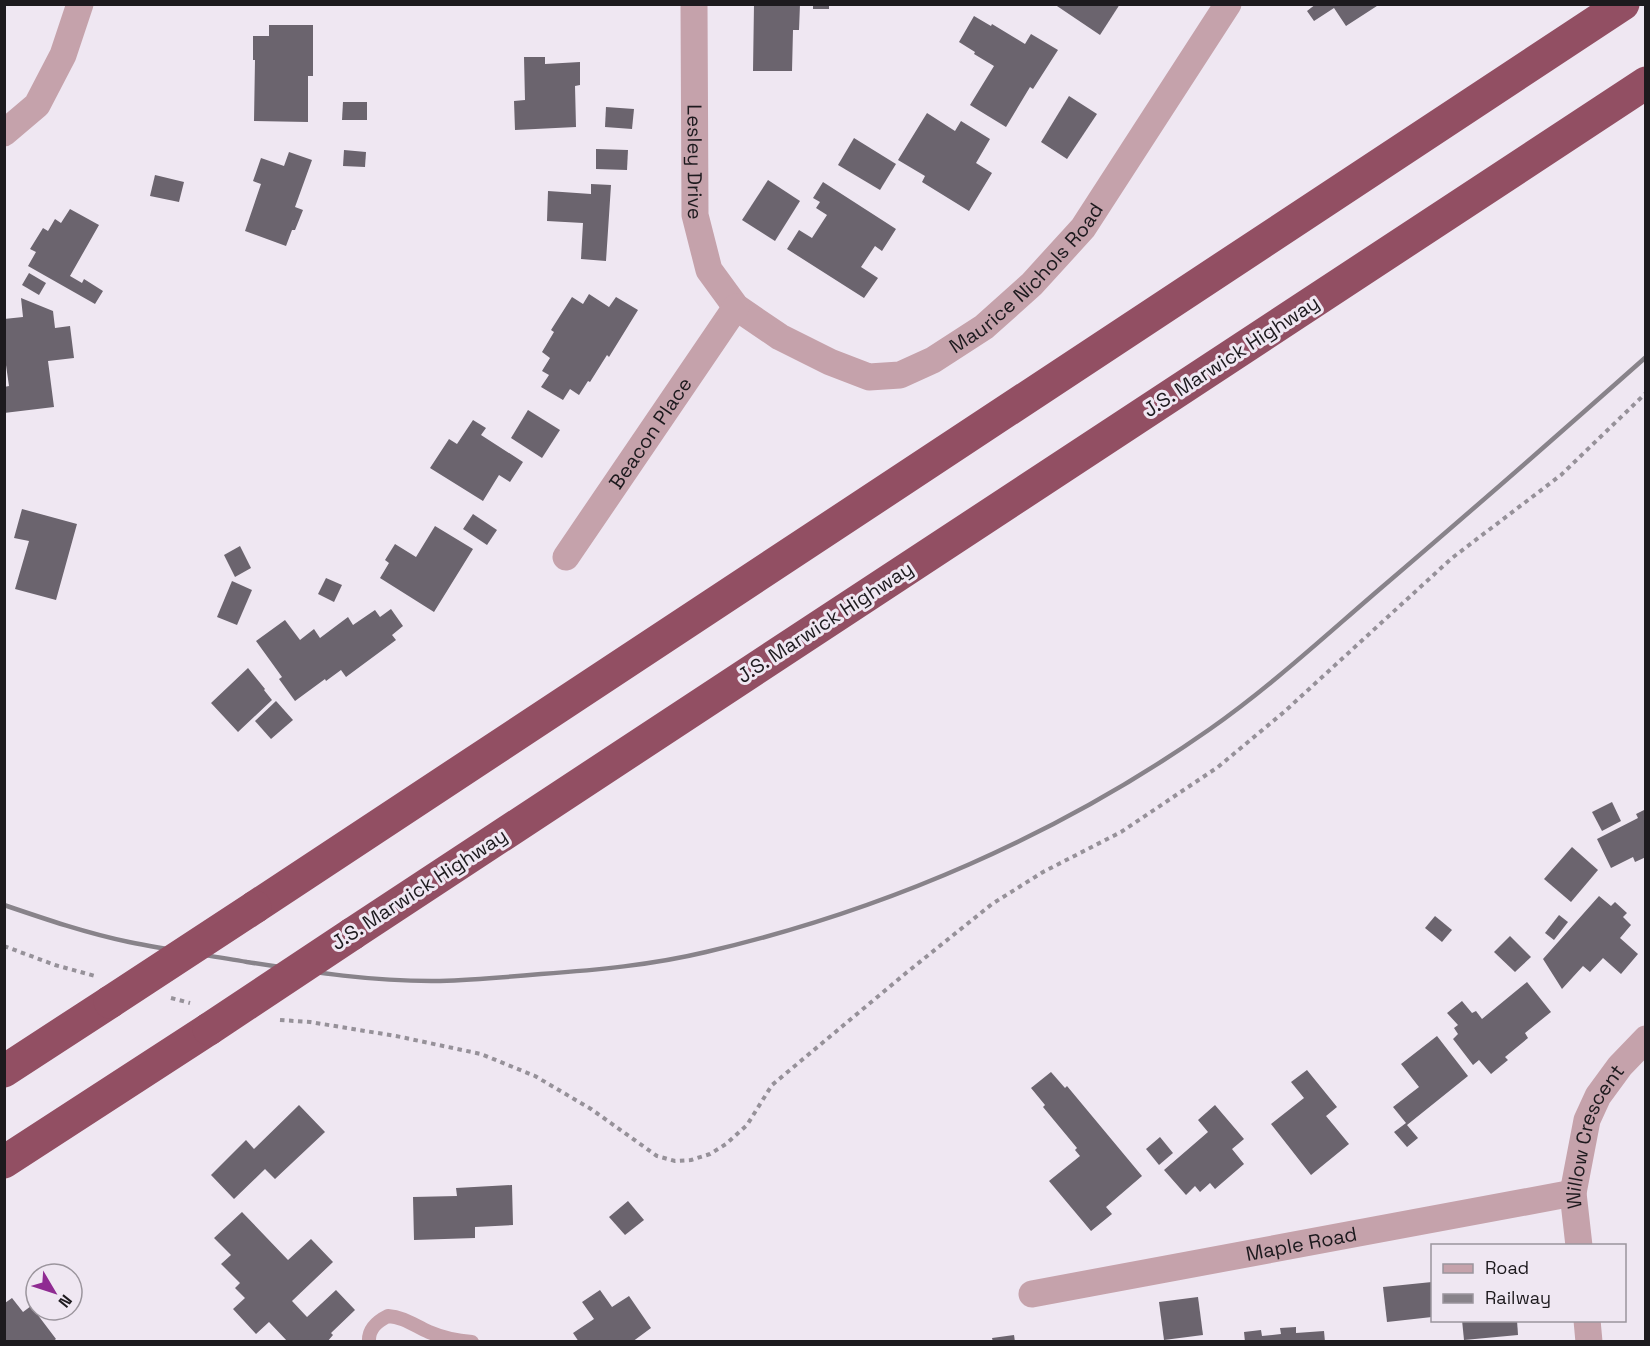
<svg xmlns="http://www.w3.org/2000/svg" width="1650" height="1346" viewBox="0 0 1650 1346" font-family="'Space Grotesk',sans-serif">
<rect width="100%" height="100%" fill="#efe7f2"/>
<!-- building -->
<g fill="#6b646e">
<path d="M754 4H800L799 30H793L792 71H753Z"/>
<rect x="813" y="4" width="16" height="5"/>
<path d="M1054 4H1120L1100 35Z"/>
<path d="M1316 4H1380L1346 26 1334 8 1314 21 1307 11Z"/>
<path d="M974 16 991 26 992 24 1025 44 1031 34 1058 50 1033 89 1030 87 1006 127 970 105 994 66 974 54 975 52 959 42Z"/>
<path d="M269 25H313V76H308V122L254 121 255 60H253V36H269Z"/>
<path d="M524 57H545V64L580 62V85L575 86 576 127 515 130 514 101 525 100Z"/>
<path d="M1069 96 1097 114 1067 159 1041 142Z"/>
<path d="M343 102H367V120H342Z"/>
<path d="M606 107 634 109 632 129 605 127Z"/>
<path d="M927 113 955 131 961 121 990 139 976 163 992 173 969 211 922 182 925 176 898 160Z"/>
<path d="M854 138 896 164 880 190 838 165Z"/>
<path d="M596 149 628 150 627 170 596 169Z"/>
<path d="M344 150 366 152 365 167 343 166Z"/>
<path d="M289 152 312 160 295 207 303 210 295 230H292L286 246 245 231 261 184 253 181 261 158 284 166Z"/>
<path d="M155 175 184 182 179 202 150 196Z"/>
<path d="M768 180 800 201 775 241 742 220Z"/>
<path d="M823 182 896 229 882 251 875 246 861 267 878 278 864 298 787 249 799 230 812 238 827 215 816 208 820 202 813 198Z"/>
<path d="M591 184 611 185 606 261 581 259 583 223 547 221 548 191 591 194Z"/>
<path d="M70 209 99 225 70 276 82 283 84 279 103 291 95 304 28 266 36 252 30 249 43 228 48 231 55 219 61 223Z"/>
<path d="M29 273 46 283 39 295 22 285Z"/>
<path d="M589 294 609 307 616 297 638 310 609 357 607 355 590 382 588 381 579 395 570 389 563 400 541 387 549 375 542 371 550 358 542 352 554 332 551 330 572 297 583 304Z"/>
<path d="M21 298 53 311 55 328 70 326 74 358 48 361 54 407 4 413V387L9 386 4 351V319L23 317Z"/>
<path d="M528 410 560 430 542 458 511 438Z"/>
<path d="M473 420 486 428 481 435 523 462 510 482 499 475 483 501 430 468 449 439 457 444Z"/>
<path d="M22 509 77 524 56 600 15 589 29 541 14 538Z"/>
<path d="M473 514 497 530 487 545 463 529Z"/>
<path d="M435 526 473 549 434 612 380 578 389 563 385 560 395 544 416 557Z"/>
<path d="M240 546 251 568 235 577 224 555Z"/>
<path d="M326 578 342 585 334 602 318 594Z"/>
<path d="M232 581 252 590 237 625 217 617Z"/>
<path d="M391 609 403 626 392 635 396 640 346 677 341 670 326 681 325 679 295 701 279 679 282 677 256 641 285 620 300 640 314 629 320 638 348 617 353 625 375 610 380 617Z"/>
<path d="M248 668 265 689 264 690 272 700 238 732 211 703Z"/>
<path d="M276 701 293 720 271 739 255 721Z"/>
<path d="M1612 802 1621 821 1602 831 1592 812Z"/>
<path d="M1646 809V857L1635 862 1633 857 1611 868 1597 839 1638 818 1636 814Z"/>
<path d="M1572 847 1598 870 1571 902 1544 879Z"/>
<path d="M1599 896 1611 906 1615 902 1627 913 1623 917 1631 925 1620 938 1638 954 1621 974 1603 958 1590 972 1583 966 1562 989 1543 959Z"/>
<path d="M1559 915 1568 922 1554 940 1545 933Z"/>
<path d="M1435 916 1452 930 1442 942 1425 928Z"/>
<path d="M1510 936 1531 957 1515 972 1494 952Z"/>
<path d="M1527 982 1551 1012 1525 1033 1528 1038 1505 1057 1508 1060 1491 1074 1479 1060 1473 1065 1453 1039 1458 1034 1454 1028 1458 1025 1447 1013 1462 1001 1472 1013 1476 1011 1482 1019Z"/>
<path d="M1437 1036 1468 1076 1407 1125 1418 1138 1407 1147 1394 1132 1406 1123 1393 1107 1419 1087 1401 1064Z"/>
<path d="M1307 1070 1337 1107 1326 1116 1349 1144 1311 1175 1271 1124 1304 1098 1291 1082Z"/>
<path d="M1051 1072 1065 1088 1067 1086 1142 1176 1106 1207 1112 1214 1091 1231 1049 1181 1080 1156 1075 1150 1077 1148 1043 1107 1045 1105 1031 1088Z"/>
<path d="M299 1105 325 1132 275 1179 265 1169 234 1199 211 1175 246 1140 254 1149Z"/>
<path d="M1215 1105 1244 1139 1232 1149 1244 1164 1215 1189 1210 1183 1200 1192 1195 1186 1186 1195 1164 1170 1208 1132 1198 1120Z"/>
<path d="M1160 1137 1173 1153 1159 1165 1146 1149Z"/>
<path d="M512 1185 513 1225 475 1227V1238L414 1240 413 1197 457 1196 456 1188Z"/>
<path d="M628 1201 644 1220 625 1235 609 1217Z"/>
<path d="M242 1212 288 1260 311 1239 333 1262 292 1301 307 1317 336 1290 355 1310 331 1333 333 1335 327 1342H288L269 1322 256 1334 233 1309 245 1298 235 1288 240 1283 221 1264 231 1255 214 1238Z"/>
<path d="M1432 1282V1317L1387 1322 1383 1287Z"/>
<path d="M600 1290 612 1307 629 1296 651 1328 632 1342H579L573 1333 594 1319 582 1302Z"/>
<path d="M1198 1297 1203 1335 1164 1340 1159 1302Z"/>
<path d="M12 1298 23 1312 31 1306 56 1339 52 1342H5V1303Z"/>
<path d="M1462 1320H1517L1518 1335 1464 1340Z"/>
<path d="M1296 1327V1333L1324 1331 1325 1342H1245L1244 1332 1261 1330 1262 1336 1281 1334 1280 1328Z"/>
<path d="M1014 1335 1015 1342H993L992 1338Z"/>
</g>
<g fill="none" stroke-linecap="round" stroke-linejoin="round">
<!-- path -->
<g stroke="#969199" stroke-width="4" stroke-dasharray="4.5 4.5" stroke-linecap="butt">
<path d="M4 946 55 965 95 976"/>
<path d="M171 998 190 1003"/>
<path d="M280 1020 310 1022 396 1036 481 1054 535 1076 591 1109 657 1156 675 1161 691 1160 710 1154 726 1144 747 1125 772 1085 906 973 992 904 1043 872 1121 832 1218 767 1284 712 1452 558 1561 475 1646 393"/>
</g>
<!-- lane -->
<path stroke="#c5a2ab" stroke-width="14" d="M369 1342C368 1328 378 1321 388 1316 404 1317 415 1326 429 1332 443 1338 457 1341 472 1342"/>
<!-- street -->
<g stroke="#c5a2ab" stroke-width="27">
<path id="s1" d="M694 4 695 215 709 270 736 307 780 337 830 362 869 377 900 375 933 360 984 327 1032 284 1083 228 1228 4"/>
<path d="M4 133 37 105 63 55 80 4"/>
<path id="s2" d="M566 557 736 307"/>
<path id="s3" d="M1579 1246 1573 1193 1587 1120 1598 1096 1620 1066 1646 1039"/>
<path id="s4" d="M1032 1294 1573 1193"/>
<path d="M1587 1320 1589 1342"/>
</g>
<!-- highway -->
<g stroke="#924f63" stroke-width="33">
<path d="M255 907 1623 4"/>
<path d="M352 934 1646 83"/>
<path d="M4 1071 110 1002"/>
<path d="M4 1162 209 1029"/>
</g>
<!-- rail -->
<path stroke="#88838a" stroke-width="4.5" d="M4 905C45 919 86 933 129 942 168 950 208 955 247 962 311 972 375 982 440 981 474 980 508 977 541 974 596 970 652 965 706 952 886 910 1059 835 1210 729 1270 687 1325 636 1381 588 1470 512 1558 435 1646 357"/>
<!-- highway-bridge -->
<g stroke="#924f63" stroke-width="33">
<path d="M110 1002 255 907"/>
<path d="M209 1029 352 934"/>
</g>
</g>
<g text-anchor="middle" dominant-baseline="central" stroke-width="6" stroke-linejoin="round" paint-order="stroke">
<!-- street labels -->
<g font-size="20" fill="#1d1a1e" stroke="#efe7f2">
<text stroke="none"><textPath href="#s1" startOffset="158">Lesley Drive</textPath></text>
<text stroke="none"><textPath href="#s1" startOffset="657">Maurice Nichols Road</textPath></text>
<text transform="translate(1231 356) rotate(-33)">J.S. Marwick Highway</text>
<text stroke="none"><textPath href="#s2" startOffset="150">Beacon Place</textPath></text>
<text transform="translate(825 622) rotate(-33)">J.S. Marwick Highway</text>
<text transform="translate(419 889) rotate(-33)">J.S. Marwick Highway</text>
<text stroke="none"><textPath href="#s3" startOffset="114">Willow Crescent</textPath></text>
<text stroke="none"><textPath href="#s4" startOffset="274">Maple Road</textPath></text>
</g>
</g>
<!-- border -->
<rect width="1650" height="1346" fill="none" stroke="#1d1a1e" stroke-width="12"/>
<!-- legend -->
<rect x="1431" y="1244" width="195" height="78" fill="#efe7f2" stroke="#9b959d" stroke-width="1.5"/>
<rect x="1443" y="1264" width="30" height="9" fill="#c5a2ab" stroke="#9b959d" stroke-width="1.5"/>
<text x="1485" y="1274" font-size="18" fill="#1d1a1e">Road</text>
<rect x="1443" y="1294" width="30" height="9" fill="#88838a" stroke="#9b959d" stroke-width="1.5"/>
<text x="1485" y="1304" font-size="18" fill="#1d1a1e">Railway</text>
<!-- north arrow -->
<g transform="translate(54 1292) rotate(129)"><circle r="28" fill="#efe7f2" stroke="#9b959d" stroke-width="1.5"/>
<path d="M0-4.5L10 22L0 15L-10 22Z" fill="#8f2b92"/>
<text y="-9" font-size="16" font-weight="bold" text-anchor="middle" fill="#1d1a1e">N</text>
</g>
</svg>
